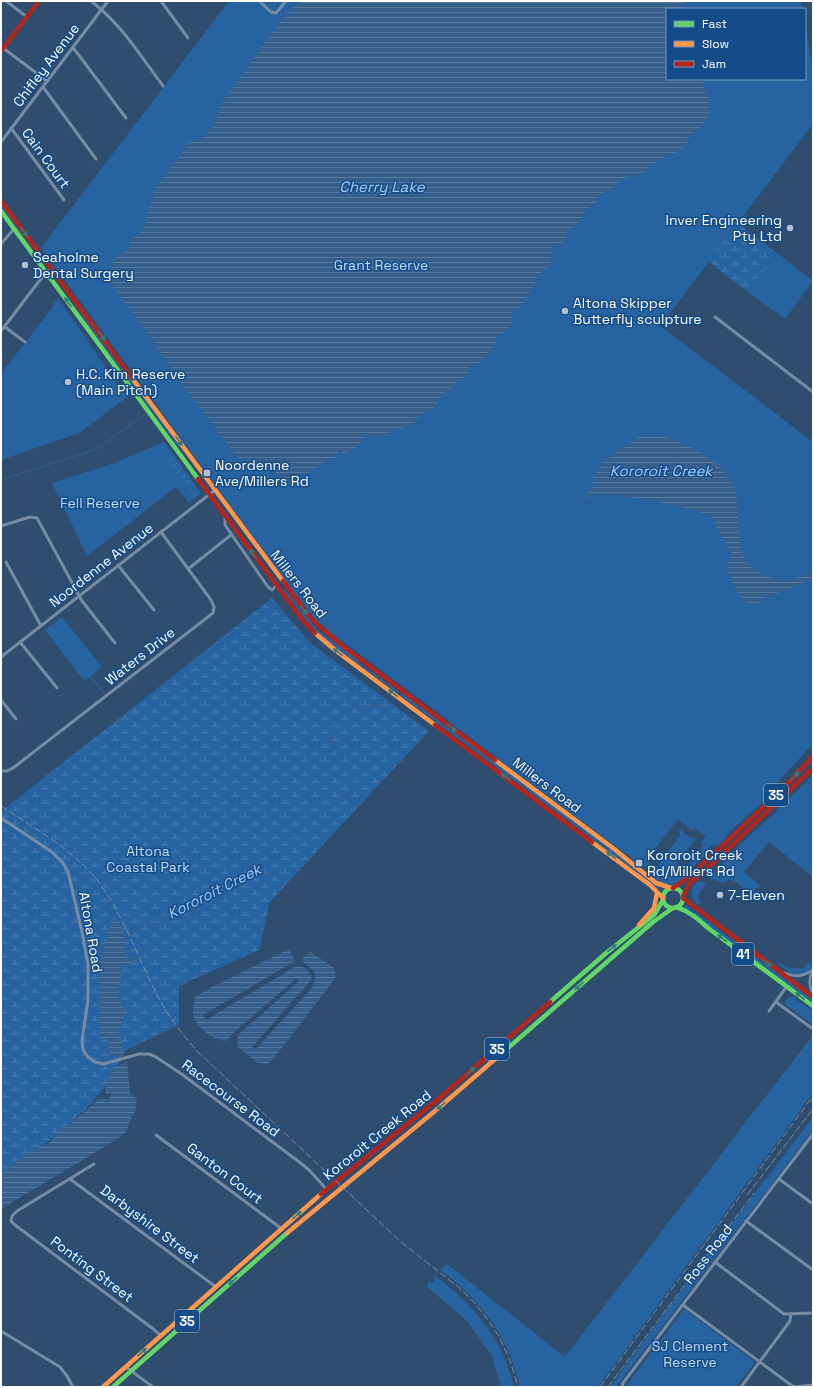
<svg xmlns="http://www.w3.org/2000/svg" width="814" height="1388" viewBox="0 0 814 1388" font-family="'Space Grotesk',sans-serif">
<defs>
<pattern id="wetland-marsh" width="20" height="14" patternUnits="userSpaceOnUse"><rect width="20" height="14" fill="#2763a1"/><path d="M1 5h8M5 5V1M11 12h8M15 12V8" fill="none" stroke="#477aaf"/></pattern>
<pattern id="garden-furrows" width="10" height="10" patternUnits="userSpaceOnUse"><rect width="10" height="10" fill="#2763a1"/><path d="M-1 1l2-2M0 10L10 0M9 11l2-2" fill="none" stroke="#477aaf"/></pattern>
<pattern id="water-rules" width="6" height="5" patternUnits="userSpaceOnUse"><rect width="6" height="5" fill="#365f8c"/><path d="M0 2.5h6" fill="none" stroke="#54779d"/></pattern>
</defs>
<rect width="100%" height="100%" fill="#2f4d6f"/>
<!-- green -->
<g fill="#2763a1" fill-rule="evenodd">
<path d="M229 1H801L802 9H667V79H805V24L813 71V124L670 313 664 319 655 322 813 442V744L773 787 774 792 734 828 719 845 716 846 712 845 709 848V852L688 871 685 877 674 885 664 884 658 882 653 878 652 873 448 721V720L327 630 315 619 292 589 41 248ZM678 819 693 831 695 828 706 837 700 843 703 846 684 870 678 866 677 863 695 840 694 837 692 839 683 832 684 829H682L679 832 680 835 656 868 646 861Z"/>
<path d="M1 204 34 251 1 207Z"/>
<path d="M777 253 813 281 785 319 748 292Z"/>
<path d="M58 298 127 397 79 433 1 460V374L48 313Z"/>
<path d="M78 308 178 444 185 456 82 317Z"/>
<path d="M164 442 201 493 189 503 176 487 87 556 52 483 112 464Z"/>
<path d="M284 588 310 621 318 630 358 660V662L398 691 397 693 318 634 306 620 284 591Z"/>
<path d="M62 617 102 667 91 676 104 692 103 693 90 677 84 681 45 630Z"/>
<path d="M402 693 624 859 654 884 660 888 659 890 637 872 400 695Z"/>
<path d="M813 775V877L769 842 744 872 760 885 752 894 736 882 730 879 723 883 711 879 710 877 741 843 778 811 777 809 794 794Z"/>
<path d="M702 881 706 884 698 896 700 903 699 906C689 898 688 883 702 881Z"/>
<path d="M686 905 813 1000V1003L710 927 693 912 684 908Z"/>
<path d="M808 962 812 965 813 964V968C805 973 799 976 789 973V972L778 964 779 963C789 968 792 969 804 968Z"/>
<path d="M789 997H793L813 1011V1025L786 1005V1000Z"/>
<path d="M813 1035V1093L598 1387H520C508 1336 482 1301 440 1270L447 1264 565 1357Z"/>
<path d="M813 1117V1130L616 1387H610L687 1283Z"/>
<path d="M435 1276C475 1305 502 1339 514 1387H501L492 1356 467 1321 426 1286 429 1281 432 1283 435 1279 433 1278Z"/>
<path d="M684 1309 755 1362 736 1387H625Z"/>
</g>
<!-- wetland -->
<g fill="url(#wetland-marsh)">
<path d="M738 223 777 253 748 292 708 261Z"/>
<path d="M272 598 305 637 313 645 429 731 270 902 259 950 179 986V1025L126 1050 107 1084 91 1104 57 1135 1 1174V812L8 806Z"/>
</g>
<!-- garden -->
<path fill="url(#garden-furrows)" d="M169 452 192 483 189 485 197 495 195 496 164 456Z"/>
<!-- water -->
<g fill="url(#water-rules)">
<path d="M300 1H684L685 9H667V79H702L705 91 709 100 710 112 705 123 692 133 686 144 677 153H671L648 168 645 172 622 179C617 187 608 192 600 194L595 200 596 203C583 210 579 228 566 233V238L561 245 552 247 551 263 540 275 536 278C533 289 526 299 520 309L517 307 511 312 513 323 504 333H501L495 339 496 342 492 349 477 365 469 367 468 370 469 372 459 382 454 383 450 389 438 399 437 404 432 410 421 414 414 423 376 438 367 435 362 442 355 444V449L343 454 339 451 336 454 338 457 329 459 307 474H300L298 476 288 478 280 477 271 470 254 467 237 457 183 386 149 335 113 287 111 276 112 264 117 257 125 252 128 249 133 238 137 236 147 221 146 215 153 198V191L190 142 202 139 212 127 218 115 221 104 286 14Z"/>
<path d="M638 437C647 437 656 436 665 437 670 438 675 441 679 442 701 451 726 465 734 487 743 512 732 546 751 567 753 569 758 571 761 573 780 584 794 579 813 572V579L766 597 760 602 751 605C736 598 733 583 727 568L732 554 728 545 721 537 712 517 690 509 645 499 607 494 584 498 593 486V480L600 466 615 453Z"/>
<path d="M117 918 127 942 123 950 127 960 134 957V962L121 967V978L117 995C125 1010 128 1015 118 1030L124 1055 113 1057 110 1054 108 1039 99 1038 100 1028V961L111 926 115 919Z"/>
<path d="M289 949 295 961 203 1015 206 1020 296 966 306 968 312 978 306 986 252 1047 256 1049 312 988 315 979 314 971 303 962V957L311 952 334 968 336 977 278 1053 268 1064 256 1062 237 1046 238 1035 299 981 297 978 233 1033 227 1041C214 1041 195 1028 193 1013 192 1009 195 1002 195 997L212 987Z"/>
<path d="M127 1062 130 1093 137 1099 135 1112 131 1117V1119L127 1130 124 1134 106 1146 1 1209V1174L26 1155 42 1145H46L50 1142 61 1129 71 1123 98 1100 104 1098 108 1100 111 1096V1092H110L107 1095 105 1091 106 1081 111 1073 110 1069Z"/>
</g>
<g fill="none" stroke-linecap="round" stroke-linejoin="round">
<!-- stream -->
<g stroke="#365f8c" stroke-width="1">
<path d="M159 404 183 386"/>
<path d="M1 480 97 449 145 414"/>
<path d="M402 689C414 674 437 661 438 640 438 636 436 631 435 627L475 579 509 552 540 531 556 510H559L566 513C573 510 580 509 579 501L584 498"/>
<path d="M124 938 142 927 255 872 280 854 290 845 296 836 303 815 308 810 325 800 345 796 351 790 354 781 352 773 332 746C334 701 353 707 390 704L395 698"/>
<path d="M133 960 142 952 157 921"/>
</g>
<!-- street -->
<g stroke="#768ca4" stroke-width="3">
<path d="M6 1 27 17"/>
<path d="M91 1C122 25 140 55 163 86"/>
<path d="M161 1 188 38"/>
<path d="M259 1 271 12 276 13 286 1"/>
<path d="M3 48 47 81"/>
<path d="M73 48 78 54 126 118"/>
<path d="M43 87 96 159"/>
<path d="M11 128 64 200"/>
<path d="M1 142 108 1"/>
<path d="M1 244 14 229"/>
<path d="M715 317 813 392"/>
<path d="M5 327 25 342"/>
<path d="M1 331 43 276 52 268"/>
<path d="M225 516V525L268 587 272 590 276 586"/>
<path d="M1 526 30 517 37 518 82 601 115 643"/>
<path d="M6 562 41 626"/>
<path d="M118 565 154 610"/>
<path d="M188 569 231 535"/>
<path d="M20 642 57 688"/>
<path d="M1 657 215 490"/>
<path d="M1 700 16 719"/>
<path d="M1 771H7L13 768 213 613 214 607 211 600 161 532"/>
<path d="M1 818 52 852 63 863 68 872 82 932 88 964V1000L82 1041 83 1050 88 1057 95 1062 103 1064 139 1054H149L156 1057 183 1075 302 1164 310 1171 327 1190"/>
<path d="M813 970C808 979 809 986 813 994"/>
<path d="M785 973C796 978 803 976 813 970"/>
<path d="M776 1002 813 1029"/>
<path d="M769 1011 787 986"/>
<path d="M156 1135 282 1229"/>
<path d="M94 1164 17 1211 12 1216 11 1221 15 1225 152 1328 161 1336"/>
<path d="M70 1179 216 1287"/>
<path d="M779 1179 813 1204"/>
<path d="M746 1221 813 1270"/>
<path d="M715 1262 784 1314 813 1313"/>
<path d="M683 1305 791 1385 795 1387 813 1385"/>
<path d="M1 1331 60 1367 67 1376 73 1387"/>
<path d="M126 1367 153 1387"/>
<path d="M622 1387 623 1383 813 1134"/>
<path d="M741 1387 790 1321 791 1314"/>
</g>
<!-- fast -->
<g stroke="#63d668" stroke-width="4.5">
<path d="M1 211 198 479"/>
<circle cx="673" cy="898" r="10"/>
<path d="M676 907C689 911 698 919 708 928L813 1006"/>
<path d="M550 1002 605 954 654 915 663 900"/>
<path d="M501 1054 653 922 673 908"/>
<path d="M113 1387 287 1233"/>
</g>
<!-- slow -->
<g stroke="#ff974d" stroke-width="4.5">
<path d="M132 378 283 581"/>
<path d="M315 633 335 650 435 725"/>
<path d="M495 760 613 848 656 883 671 888"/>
<path d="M592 842 650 885 663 898"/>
<path d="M639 925 654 908 657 893"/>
<path d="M287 1233 435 1111 501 1054"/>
<path d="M103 1387 321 1194"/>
</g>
<!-- jam -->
<g stroke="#b3261e" stroke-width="4.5">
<path d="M1 51 39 1"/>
<path d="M1 201 132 378"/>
<path d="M198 479 304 622 315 633"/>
<path d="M283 581 312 620 344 647 495 760"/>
<path d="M435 725 592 842"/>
<path d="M673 888 691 875 786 786 813 756"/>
<path d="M683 896 690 883 704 872 813 768"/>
<path d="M683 898 813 997"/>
<path d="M321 1194 442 1096 550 1002"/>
</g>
<!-- rail -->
<g stroke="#788da3" stroke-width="1" stroke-dasharray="7 3" stroke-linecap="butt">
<path d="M1 806C34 828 72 849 97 880 125 916 140 965 162 1004 172 1021 184 1036 197 1051L401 1242 457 1286 471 1299 483 1313 499 1336 511 1363 518 1387"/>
<path d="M747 1195 813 1109"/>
<path d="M600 1387 813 1096"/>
<path d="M608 1387 754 1193"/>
</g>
</g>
<!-- one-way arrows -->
<defs><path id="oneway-solid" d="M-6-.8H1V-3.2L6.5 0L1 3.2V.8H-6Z"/></defs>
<g fill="#307c7e">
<use href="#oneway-solid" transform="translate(24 232) rotate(53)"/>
<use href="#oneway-solid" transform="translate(68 302) rotate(-127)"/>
<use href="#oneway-solid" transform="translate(102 336) rotate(54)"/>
<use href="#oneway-solid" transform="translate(179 441) rotate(54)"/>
<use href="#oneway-solid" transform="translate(253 554) rotate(-126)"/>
<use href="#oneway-solid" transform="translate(304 610) rotate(52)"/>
<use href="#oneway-solid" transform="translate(338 652) rotate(-143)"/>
<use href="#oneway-solid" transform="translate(393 693) rotate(-143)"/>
<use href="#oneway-solid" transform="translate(452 728) rotate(37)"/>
<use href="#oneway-solid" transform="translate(795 776) rotate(-46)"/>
<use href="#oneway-solid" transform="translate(506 777) rotate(-143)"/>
<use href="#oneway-solid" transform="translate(611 855) rotate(-143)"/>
<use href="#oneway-solid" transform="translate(722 938) rotate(-144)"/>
<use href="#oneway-solid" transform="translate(612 948) rotate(-40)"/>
<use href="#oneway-solid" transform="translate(767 963) rotate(36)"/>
<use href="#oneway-solid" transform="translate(579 986) rotate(140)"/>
<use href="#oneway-solid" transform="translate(800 996) rotate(-143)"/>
<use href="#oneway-solid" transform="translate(471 1071) rotate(-41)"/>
<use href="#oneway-solid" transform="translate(441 1106) rotate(138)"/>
<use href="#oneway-solid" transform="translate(297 1215) rotate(-41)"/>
<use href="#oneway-solid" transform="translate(233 1281) rotate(138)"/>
<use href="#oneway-solid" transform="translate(142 1352) rotate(-41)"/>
</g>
<!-- markers -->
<g fill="#b6c1cd" stroke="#144c8a" stroke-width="1.5">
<circle cx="790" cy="228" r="4"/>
<circle cx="25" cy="265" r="4"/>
<circle cx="565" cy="311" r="4"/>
<circle cx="68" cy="382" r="4"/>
<rect x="203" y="469" width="8" height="8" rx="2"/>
<rect x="635" y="859" width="8" height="8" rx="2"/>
<circle cx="720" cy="895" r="4"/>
</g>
<g text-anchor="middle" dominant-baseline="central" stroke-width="3" stroke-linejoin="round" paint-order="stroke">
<!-- shield labels -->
<g fill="#144c8a" stroke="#b8c9dc" stroke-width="1">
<rect x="764" y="784" width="24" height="22" rx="3"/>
<rect x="732" y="943" width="22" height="22" rx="3"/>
<rect x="485" y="1038" width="24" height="22" rx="3"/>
<rect x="175" y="1310" width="24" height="22" rx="3"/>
</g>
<g font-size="13" font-weight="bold" fill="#fff">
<text x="776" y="795">35</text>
<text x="743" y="954">41</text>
<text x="497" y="1049">35</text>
<text x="187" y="1321">35</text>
</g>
<!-- street labels -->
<g font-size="14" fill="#fff" stroke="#144c8a">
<text transform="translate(46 65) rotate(-53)">Chifley Avenue</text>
<text transform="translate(46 158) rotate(54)">Cain Court</text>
<text transform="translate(101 565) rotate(-38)">Noordenne Avenue</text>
<text transform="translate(299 584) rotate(52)">Millers Road</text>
<text transform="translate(140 656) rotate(-38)">Waters Drive</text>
<text transform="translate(547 785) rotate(37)">Millers Road</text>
<text transform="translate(91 932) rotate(80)">Altona Road</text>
<text transform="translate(231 1098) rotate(37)">Racecourse Road</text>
<text transform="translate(377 1135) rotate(-39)">Kororoit Creek Road</text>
<text transform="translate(225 1173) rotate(37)">Ganton Court</text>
<text transform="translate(150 1224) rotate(37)">Darbyshire Street</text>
<text transform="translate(708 1254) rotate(-53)">Ross Road</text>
<text transform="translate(92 1269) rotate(37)">Ponting Street</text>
</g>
<!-- poi labels -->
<g font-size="14" fill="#fff" stroke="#144c8a" text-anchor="start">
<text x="782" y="220" text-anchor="end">Inver Engineering<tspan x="782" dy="16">Pty Ltd</tspan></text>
<text x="33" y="257">Seaholme<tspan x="33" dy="16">Dental Surgery</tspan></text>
<text x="573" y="303">Altona Skipper<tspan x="573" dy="16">Butterfly sculpture</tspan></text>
<text x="76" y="374">H.C. Kim Reserve<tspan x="76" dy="16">(Main Pitch)</tspan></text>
<text x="215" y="465">Noordenne<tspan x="215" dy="16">Ave/Millers Rd</tspan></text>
<text x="647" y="855">Kororoit Creek<tspan x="647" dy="16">Rd/Millers Rd</tspan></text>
<text x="728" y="895">7-Eleven</text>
</g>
<!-- park labels -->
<g font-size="14" fill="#c1defb" stroke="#144c8a">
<text x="381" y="265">Grant Reserve</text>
<text x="100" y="503">Fell Reserve</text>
<text x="148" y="851">Altona<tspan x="148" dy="16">Coastal Park</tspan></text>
<text x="690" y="1346">SJ Clement<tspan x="690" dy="16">Reserve</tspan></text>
</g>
<!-- water labels -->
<g font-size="15" font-style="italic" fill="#a7cef7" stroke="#144c8a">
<text x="382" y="186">Cherry Lake</text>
<text x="661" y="470">Kororoit Creek</text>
<text transform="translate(214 891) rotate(-27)">Kororoit Creek</text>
</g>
</g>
<!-- border -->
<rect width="814" height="1388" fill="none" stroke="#ffffff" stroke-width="4"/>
<!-- legend -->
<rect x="666" y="8" width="140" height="72" fill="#144c8a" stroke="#7294b9"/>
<rect x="674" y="21" width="20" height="6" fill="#63d668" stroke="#7294b9"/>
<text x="702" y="28" font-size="12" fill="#ffffff">Fast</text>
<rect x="674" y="41" width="20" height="6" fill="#ff974d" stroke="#7294b9"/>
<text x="702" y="48" font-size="12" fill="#ffffff">Slow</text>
<rect x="674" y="61" width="20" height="6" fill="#b3261e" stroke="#7294b9"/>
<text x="702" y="68" font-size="12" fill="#ffffff">Jam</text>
</svg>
